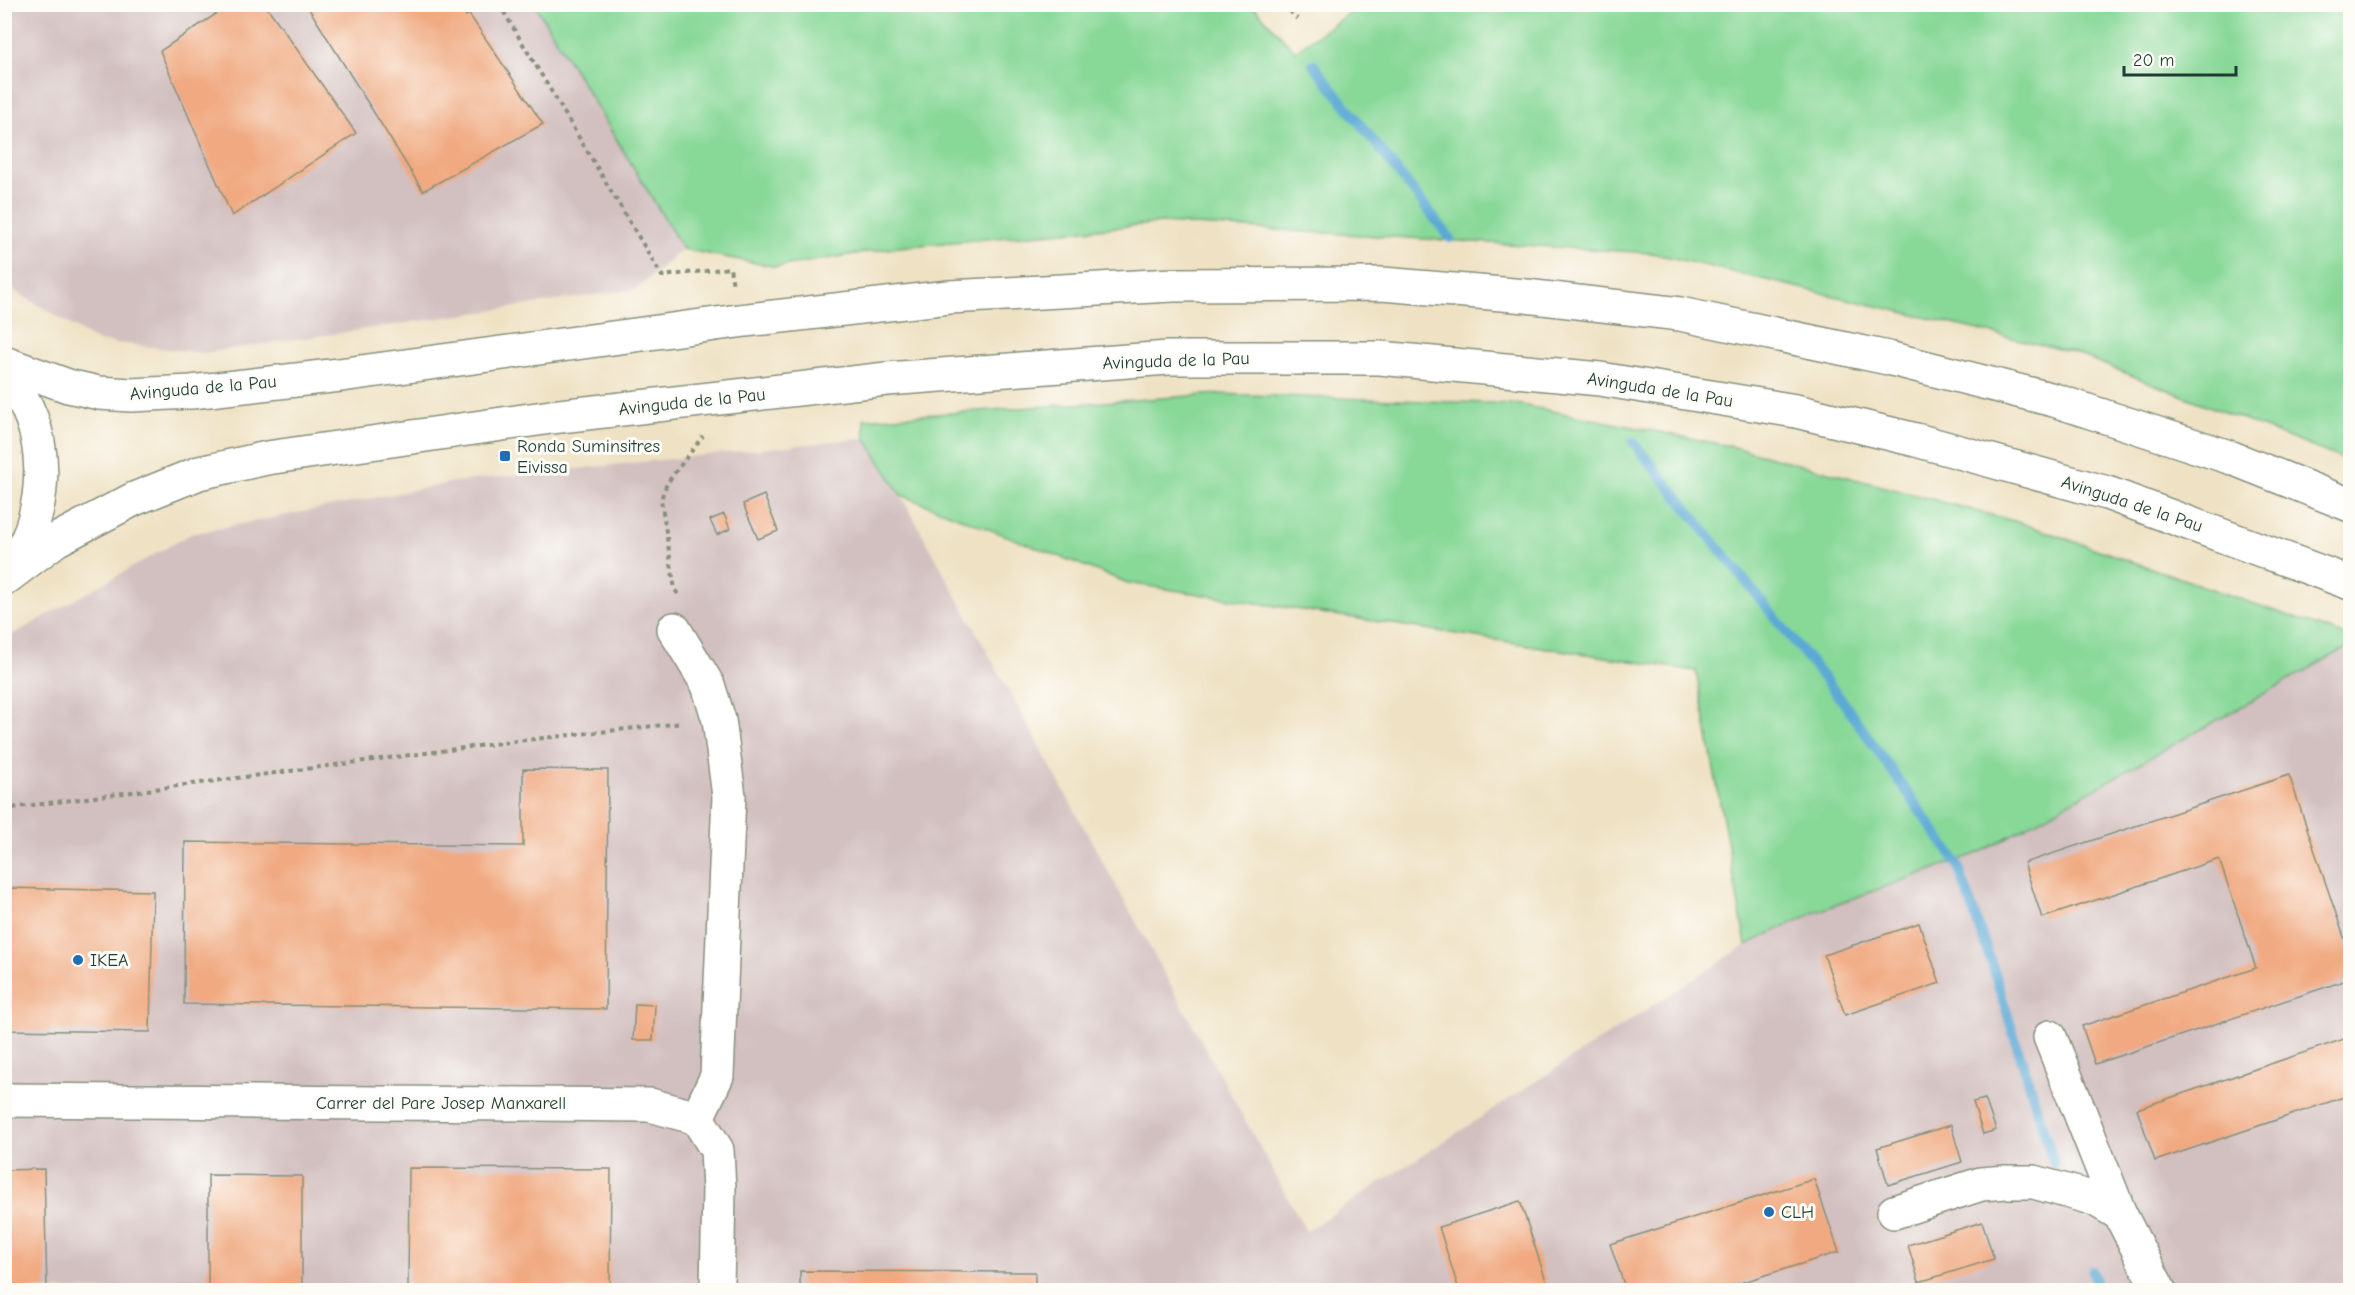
<svg xmlns="http://www.w3.org/2000/svg" width="2355" height="1295" viewBox="0 0 2355 1295" font-family="'Comic Neue',sans-serif">
<rect width="100%" height="100%" fill="#fdfcf7"/>
<filter id="ink" filterUnits="userSpaceOnUse"><feTurbulence type="fractalNoise" baseFrequency=".0167" numOctaves="2"/><feDisplacementMap in="SourceGraphic" scale="12" xChannelSelector="R" yChannelSelector="G"/><feConvolveMatrix kernelMatrix="1 2 1 2 8 2 1 2 1" color-interpolation-filters="sRGB"/></filter>
<filter id="wash" filterUnits="userSpaceOnUse"><feTurbulence type="fractalNoise" baseFrequency=".008" numOctaves="4" result="noise"/><feDisplacementMap in="SourceGraphic" scale="24" xChannelSelector="R" yChannelSelector="G"/><feGaussianBlur stdDeviation="1.35" result="paint"/><feColorMatrix in="noise" values="0 0 0 0 0 0 0 0 0 0 0 0 0 0 0 0 0 1.4 0 .05"/><feComposite in="paint" operator="in"/></filter>
<g filter="url(#wash)">
<rect width="100%" height="100%" fill="#efe2c4"/>
<!-- industrial -->
<g fill="#d2bfc0">
<path d="M4 5H535L683 249 636 289 204 353 98 341 10 288 5 280Z"/>
<path d="M865 438 901 495 1306 1231 1746 945 1813 913 1981 852 2350 646V1290H5V639L191 534 454 482Z"/>
</g>
<!-- green -->
<g fill="#88d898" stroke="#548a66" stroke-width="1.5">
<path d="M1361 5H2350V462L2075 353 1652 253 1162 223 899 247 776 267 683 249 535 5H1252L1295 51Z"/>
<path d="M1218 394 1516 404 1730 446 2018 522 2350 637V646L1981 852 1813 913 1746 945 1696 671 1128 583 901 495 865 438 864 419Z"/>
</g>
<g fill="none" stroke-linecap="round" stroke-linejoin="round">
<!-- stream -->
<g stroke="#5ca9d5" stroke-width="10">
<path d="M1313 64 1450 238"/>
<path d="M1633 442 1844 703 1957 863 1993 968 2054 1164"/>
<path d="M2092 1271 2098 1290"/>
</g>
</g>
<g id="blocks">
<!-- building -->
<g fill="#f0a980">
<path d="M231 4H265L356 133 232 216 160 51Z"/>
<path d="M306 4H458L466 16 469 14 543 124 423 191Z"/>
<path d="M764 495 778 531 758 539 743 504Z"/>
<path d="M724 514 730 529 717 535 710 520Z"/>
<path d="M523 769 608 770 606 1009 184 1004 185 842 523 846Z"/>
<path d="M2289 775 2350 955V979L2095 1064 2082 1026 2256 968 2219 859 2042 918 2024 863Z"/>
<path d="M4 888 153 891 150 1032 4 1030Z"/>
<path d="M1919 923 1940 983 1845 1015 1824 955Z"/>
<path d="M635 1004 655 1005 653 1040H633Z"/>
<path d="M2350 1037V1095L2155 1161 2137 1109Z"/>
<path d="M1985 1099 1996 1130 1983 1134 1973 1102Z"/>
<path d="M1951 1125 1962 1162 1888 1185 1877 1148Z"/>
<path d="M409 1168 611 1169 610 1290H408Z"/>
<path d="M44 1169 47 1290H4V1170Z"/>
<path d="M208 1175 302 1176V1290H208Z"/>
<path d="M1814 1179 1839 1252 1718 1290H1626L1610 1244Z"/>
<path d="M1520 1201 1549 1290H1459L1439 1227Z"/>
<path d="M1982 1222 1994 1259 1919 1282 1908 1245Z"/>
<path d="M800 1271 1035 1272V1290H800Z"/>
</g>
</g>
</g>
<g filter="url(#ink)">
<use href="#blocks" fill-opacity="0" stroke="#87907c" stroke-width="1.5"/>
<g fill="none" stroke-linecap="round" stroke-linejoin="round">
<!-- minor casing -->
<g stroke="#87907c" stroke-width="36">
<g id="minor">
<path d="M674 629 708 685 719 720 729 796 717 1076 697 1118"/>
<path d="M2050 1037 2120 1214"/>
<path d="M4 1100 650 1105 697 1118 717 1150 719 1189 717 1290"/>
<path d="M1894 1212 1981 1184 2006 1182H2034L2095 1199 2120 1214 2159 1290"/>
</g>
</g>
<!-- major casing -->
<g stroke="#87907c" stroke-width="36">
<g id="major">
<path d="M4 363 68 386 99 393 131 395 191 392 340 375 738 321 949 297 1173 285 1382 284 1526 296 1680 314 1888 358 2054 400 2232 458 2350 505"/>
<path d="M4 374C54 427 49 511 13 568"/>
<path d="M7 577 56 540 134 499 199 473 267 458 551 417 887 379 1168 358H1380L1600 379 1796 411 1916 440 2107 493 2350 583"/>
</g>
</g>
<!-- path -->
<g stroke="#87907c" stroke-width="4" stroke-dasharray="4.5 4.5" stroke-linecap="butt">
<path d="M499 4 662 276 730 268 733 286"/>
<path d="M1284 4 1297 19"/>
<path d="M678 594 675 590 661 499 667 483 703 436"/>
<path d="M4 809 516 741 682 723"/>
</g>
<!-- minor -->
<use href="#minor" stroke="#fff" stroke-width="33"/>
<!-- major -->
<use href="#major" stroke="#fff" stroke-width="33"/>
</g>
</g>
<!-- markers -->
<g fill="#1f6fb2" stroke="#fdfcf7" stroke-width="2">
<rect x="499" y="450" width="12" height="12" rx="3"/>
<circle cx="78" cy="960" r="6"/>
<circle cx="1769" cy="1212" r="6"/>
</g>
<g text-anchor="middle" dominant-baseline="central" stroke-width="6" stroke-linejoin="round" paint-order="stroke">
<!-- street labels -->
<g font-size="18" fill="#1f3d34" stroke="#fdfcf7">
<text transform="translate(1176 361) rotate(-2)">Avinguda de la Pau</text>
<text transform="translate(203 388) rotate(-5)">Avinguda de la Pau</text>
<text transform="translate(1660 390) rotate(9)">Avinguda de la Pau</text>
<text transform="translate(692 402) rotate(-6)">Avinguda de la Pau</text>
<text transform="translate(2132 504) rotate(18)">Avinguda de la Pau</text>
<text x="441" y="1103">Carrer del Pare Josep Manxarell</text>
</g>
<!-- poi labels -->
<g font-size="18" fill="#1f3d34" stroke="#fdfcf7" text-anchor="start">
<text x="517" y="446">Ronda Suminsitres<tspan x="517" dy="21">Eivissa</tspan></text>
<text x="90" y="960">IKEA</text>
<text x="1781" y="1212">CLH</text>
</g>
</g>
<!-- margin -->
<rect width="2355" height="1295" fill="none" stroke="#fdfcf7" stroke-width="24"/>
<!-- scale -->
<path d="M2124 66v9h112v-9" fill="none" stroke="#1f3d34" stroke-width="3"/>
<text x="2133" y="66" font-size="18" fill="#1f3d34" stroke="#fdfcf7" stroke-width="4.5" paint-order="stroke">20 m</text>
</svg>
